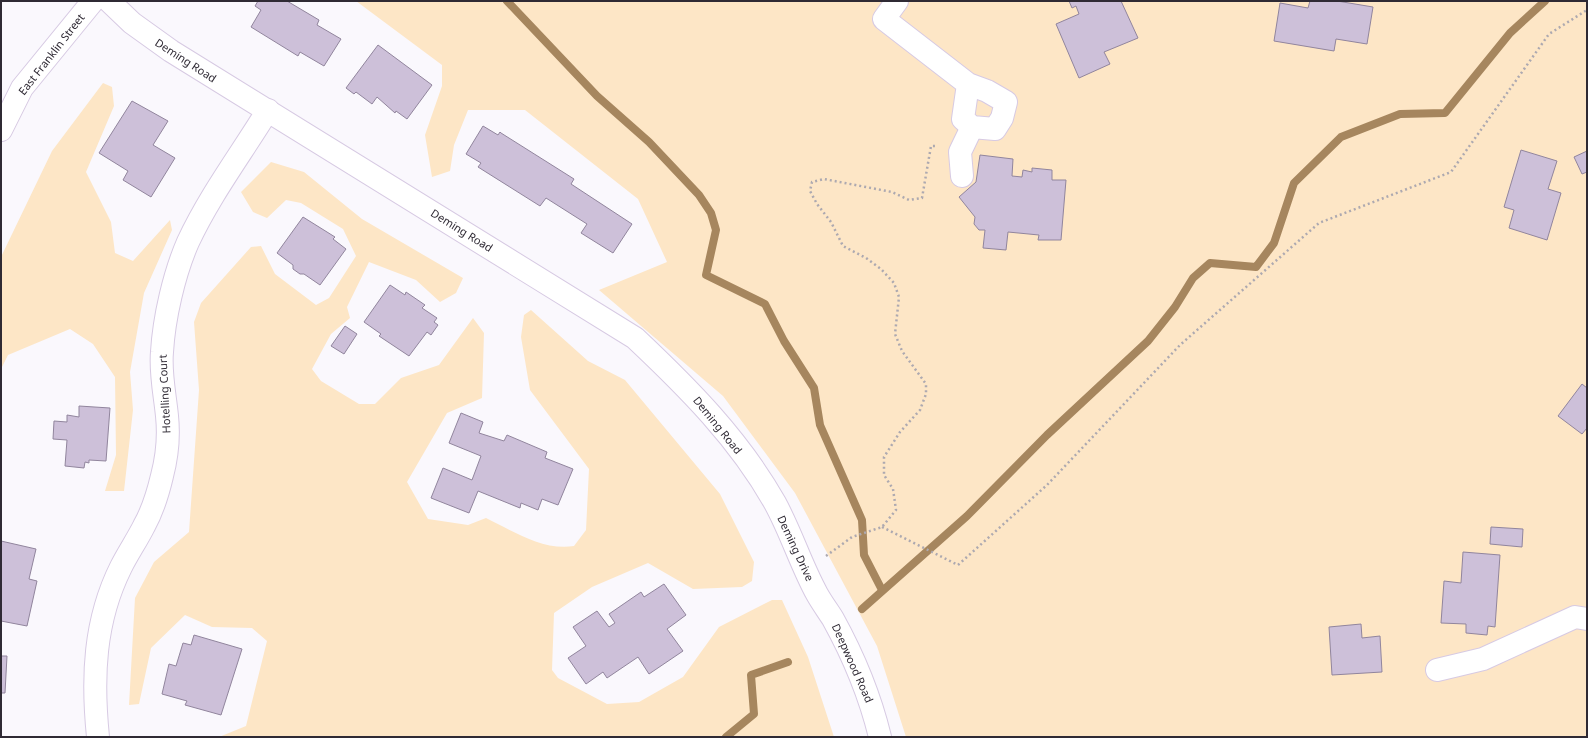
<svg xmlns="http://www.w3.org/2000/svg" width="1588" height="738" viewBox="0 0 1588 738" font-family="'Noto Sans',sans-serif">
<rect width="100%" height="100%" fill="#faf8fd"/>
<!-- green -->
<g fill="#fde6c6">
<path d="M356 1H1587V737H906L877 646 795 493 723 396 599 290 667 262 638 199 525 110H468L454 145 450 171 432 177 425 135 442 86V65Z"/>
<path d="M103 83 112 87 114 106 86 172 111 222 115 253 133 261 170 220 172 230 144 293 130 372 133 410 124 491H105L116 455 115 377 93 344 70 329 8 355 1 369V257L52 151Z"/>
<path d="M271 162 304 172 362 219 463 278 456 293 440 302 416 280 369 262 347 307 350 318 331 334 312 369 321 381 359 404H375L401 378 439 365 473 318 484 333 482 398 447 413 407 482 428 519 468 525 486 518C513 531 543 551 574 546L586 530 589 469 530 390 521 337 524 315 531 310 588 361 625 380 720 494 754 562 752 581 742 587 693 589 648 563 592 587 554 613 552 670 558 678 607 704 639 702 683 677 719 627 772 600H782L808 657 834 737H219L246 726 267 641 252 628 212 627 185 615 151 648 139 704 129 705 135 598 154 562 189 532 199 390 194 322 201 303 251 247 261 246 275 274 316 305 329 298 356 256 343 229 301 203 286 200 267 218 253 212 241 192Z"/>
</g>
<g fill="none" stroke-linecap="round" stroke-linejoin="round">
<!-- stream -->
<g stroke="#a6865e" stroke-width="8">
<path d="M507 1 597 96 649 142 699 195 711 213 716 230 706 275 765 304 784 341 814 388 820 425 862 520 864 555 882 590"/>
<path d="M862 609 967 516 1047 435 1148 341 1175 307 1193 278 1210 263 1256 267 1274 243 1294 183 1341 137 1400 114 1445 113 1510 33 1545 1"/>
<path d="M726 737 754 714 751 675 788 662"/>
</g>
</g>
<!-- building -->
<g fill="#cdc0d9" stroke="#91859d">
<path d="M258 1H287L319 20 317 25 341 39 324 66 300 52 298 56 251 27 261 10 255 6Z"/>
<path d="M1069 1H1121L1138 38 1104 52 1110 64 1079 78 1056 24 1079 14 1076 6 1072 8Z"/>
<path d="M1310 1H1337L1373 7 1367 44 1336 39 1334 51 1274 41 1280 3 1308 8Z"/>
<path d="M378 45 432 85 407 119 396 111 395 113 377 97 372 104 356 92 354 94 346 88Z"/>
<path d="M132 101 168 121 153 145 175 158 151 197 123 180 128 171 99 153Z"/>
<path d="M483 126 498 135 500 132 501 133 574 179 571 184 632 224 613 253 581 233 587 224 546 198 540 206 478 167 481 163 466 154Z"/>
<path d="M1521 150 1557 161 1548 189 1561 193 1547 240 1509 228 1514 210 1504 207Z"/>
<path d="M1587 151V172L1582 174 1574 157Z"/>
<path d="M980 155 1013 159 1012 176 1022 177 1023 170 1032 172V168L1052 170V180H1066L1061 240H1038L1039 235 1008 232 1006 250 983 248 985 230H979L974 224 975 217 959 197 976 182Z"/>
<path d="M303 217 335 237 333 239 346 249 320 285 304 274H300L293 269V265L277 253Z"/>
<path d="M390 285 405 295 406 292 425 305 422 308 437 318 434 322 438 325 431 335 427 332 409 356 379 336 381 334 364 322Z"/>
<path d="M345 326 357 334 344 354 331 346Z"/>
<path d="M1582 384 1587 388V428L1582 434 1558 416Z"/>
<path d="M79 406 110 408 106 461 89 460V463L85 462 84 468 65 466 67 440 53 439 54 421 67 422V415L79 417Z"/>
<path d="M461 413 483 422 479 433 504 441 507 435 547 452 545 458 573 469 558 505 542 499 538 510 521 503 520 508 478 491 469 513 431 498 443 468 472 480 481 456 449 443Z"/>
<path d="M1491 527 1523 529 1522 547 1490 544Z"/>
<path d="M1 541 36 549 29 579 37 581 27 626 1 621Z"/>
<path d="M1463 552 1500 555 1495 627 1488 626 1487 635 1466 633V624L1441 623 1444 581 1461 583Z"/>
<path d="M664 584 686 615 667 629 683 651 649 674 638 657 607 678 603 672 586 684 568 658 586 646 573 627 597 611 609 627 615 623 609 614 641 592 644 597Z"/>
<path d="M1361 624 1362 638 1380 636 1382 672 1332 675 1329 627Z"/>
<path d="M194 635 242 649 221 715 185 705 187 701 162 694 169 664 176 666 183 643 191 645Z"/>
<path d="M1 656H7L5 693H1Z"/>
</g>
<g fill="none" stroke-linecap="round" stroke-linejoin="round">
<!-- minor casing -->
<g stroke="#d7cae3" stroke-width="24">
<g id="minor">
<path d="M109 1 132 23 171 51 635 338C688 388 739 439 775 503 791 532 801 565 817 594 822 603 828 611 833 619 854 657 870 696 880 737"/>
<path d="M897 1 884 19 968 84 987 91 1006 102 1002 118 995 129 972 127 963 119 968 84"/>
<path d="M962 176 960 152 972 127"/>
<path d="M1437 670 1483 659 1575 617 1587 619"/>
<path d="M98 737C92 678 94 621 121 567 128 553 137 540 144 526 153 510 158 493 162 476 167 457 169 435 167 416 165 395 160 373 162 352 164 318 174 274 188 242 210 195 241 154 268 110"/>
</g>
</g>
<!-- major casing -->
<g stroke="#d7cae3" stroke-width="24">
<path id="major" d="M1 130 22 88 93 1"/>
</g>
<!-- path -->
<g stroke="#ada9b0" stroke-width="2.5" stroke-dasharray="2 3" stroke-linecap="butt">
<path d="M882 527 958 565 1047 485 1180 345 1319 223 1451 172 1549 34 1587 10"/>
<path d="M826 556 852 537 882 527 896 510 893 489 884 475V457L900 432 920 410 926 394V384L902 351 895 334 899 297 894 283 881 269 866 258 843 246 831 222 817 204 810 191 812 182 824 179 892 192 909 200 922 198 931 146H937"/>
</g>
<!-- minor -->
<use href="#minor" stroke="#fff" stroke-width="22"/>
<!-- major -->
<use href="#major" stroke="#fff" stroke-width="22"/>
</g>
<g text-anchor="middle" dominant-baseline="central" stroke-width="3.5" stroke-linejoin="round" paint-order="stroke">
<!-- street labels -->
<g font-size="11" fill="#2f2a34" stroke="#fff">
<text transform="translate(51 54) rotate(-52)">East Franklin Street</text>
<text transform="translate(186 60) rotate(33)">Deming Road</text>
<text transform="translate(462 230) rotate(32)">Deming Road</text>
<text transform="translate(164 394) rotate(-93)">Hotelling Court</text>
<text transform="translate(718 425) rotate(51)">Deming Road</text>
<text transform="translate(796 548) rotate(65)">Deming Drive</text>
<text transform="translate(853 663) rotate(66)">Deepwood Road</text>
</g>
</g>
<!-- border -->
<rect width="1588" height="738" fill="none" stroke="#2f2a34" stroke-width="4"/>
</svg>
